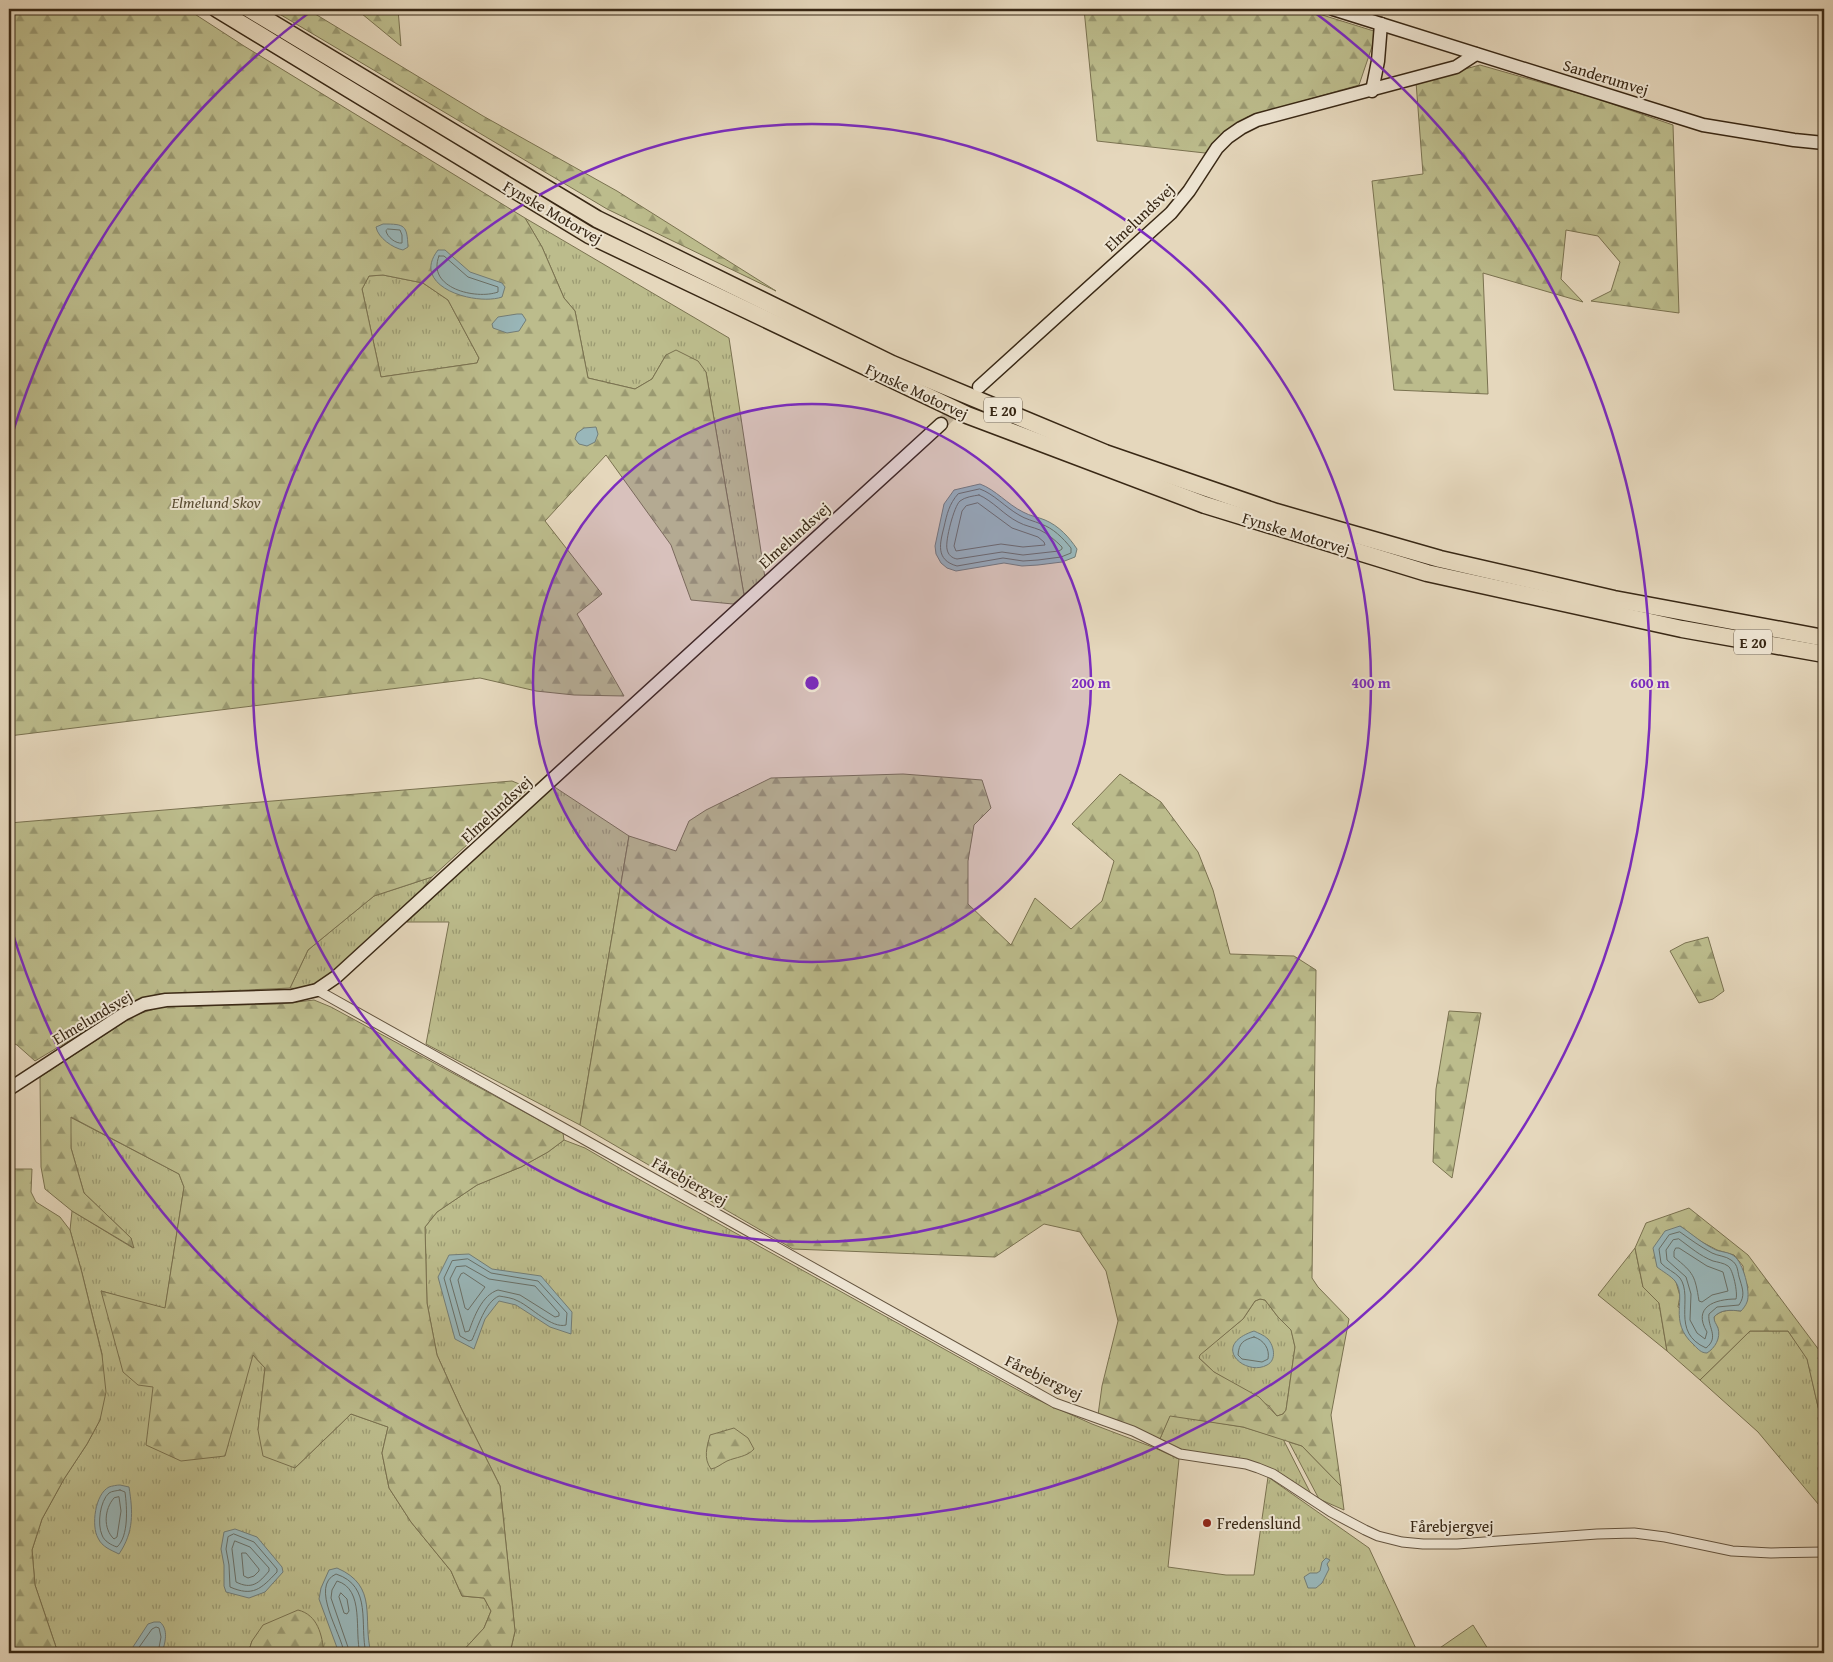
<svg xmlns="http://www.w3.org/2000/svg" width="1833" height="1662" viewBox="0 0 1833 1662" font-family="'Gentium Book Plus',serif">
<defs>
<pattern id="grass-tufts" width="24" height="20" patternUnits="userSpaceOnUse" patternTransform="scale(1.25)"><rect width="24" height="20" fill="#bcbc8c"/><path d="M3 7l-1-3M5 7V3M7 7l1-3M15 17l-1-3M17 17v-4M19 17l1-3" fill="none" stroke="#9a9971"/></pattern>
<pattern id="forest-firs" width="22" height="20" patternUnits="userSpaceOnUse" patternTransform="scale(1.25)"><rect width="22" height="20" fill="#bcbc8c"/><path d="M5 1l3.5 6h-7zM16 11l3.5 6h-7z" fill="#9a9971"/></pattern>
</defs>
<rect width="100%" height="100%" fill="#e5d7bc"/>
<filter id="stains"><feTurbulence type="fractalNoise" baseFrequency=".004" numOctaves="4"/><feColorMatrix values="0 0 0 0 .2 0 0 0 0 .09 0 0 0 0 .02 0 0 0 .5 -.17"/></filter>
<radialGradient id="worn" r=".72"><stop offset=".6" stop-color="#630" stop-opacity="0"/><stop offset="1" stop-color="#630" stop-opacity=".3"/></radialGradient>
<!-- grass -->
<g fill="url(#grass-tufts)" stroke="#7a7250">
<path d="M525 218 729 338 765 578 744 595 706 372 666 355 652 379 635 389 588 378 575 311 564 298 542 247Z"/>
<path d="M383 275 423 283 448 300 479 358 477 363 381 377 362 289 369 276Z"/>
<path d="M553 786 629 836 580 1125 426 1044 449 922H407Z"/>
<path d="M432 877 410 904 340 967 316 983 299 989 290 988 308 950 374 896Z"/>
<path d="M70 1117 179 1174 184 1187 165 1309 101 1291 253 1355 265 1368 258 1430 295 1468 351 1414 388 1427 382 1453 389 1488 411 1522 451 1571 462 1596 484 1598 491 1611 484 1628 461 1653H324V1651L252 1641 248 1653H58L35 1585 32 1550 42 1519 64 1479 87 1444 100 1420 102 1354 82 1273 70 1230 72 1211 133 1248 131 1238 84 1193 71 1148Z"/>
<path d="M564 1140 585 1148 633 1176 1025 1394 1092 1424 1155 1448 1179 1459 1168 1567 1226 1575H1254L1268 1477 1369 1548 1418 1653H510L515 1631 500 1486 461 1408 437 1355 427 1303 425 1227 437 1212 477 1185 521 1167 548 1152Z"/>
<path d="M1635 1248 1643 1287 1659 1303 1667 1351 1598 1295Z"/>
<path d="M1260 1299 1265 1300 1278 1317 1291 1329 1295 1347 1286 1410 1283 1414 1277 1416 1269 1406 1214 1372 1199 1358V1355L1243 1319 1255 1301Z"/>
<path d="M1750 1331H1788L1807 1358 1824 1433V1511L1758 1432 1700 1380Z"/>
<path d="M1170 1415 1243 1427 1283 1439 1311 1494 1274 1471 1254 1462 1198 1453 1180 1449 1159 1441Z"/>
<path d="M1289 1442 1302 1446 1341 1486 1344 1510 1319 1499Z"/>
</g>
<!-- forest -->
<g fill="url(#forest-firs)" stroke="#7a7250" fill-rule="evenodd">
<path d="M9 9H187L244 46 525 218 542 247 564 298 575 311 588 378 635 389 652 379 666 355 676 350 698 361 706 372 744 595 733 604 691 600 671 545 606 455 545 521 602 594 577 614 624 696 574 695 536 691 480 678 9 736ZM383 275 423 283 448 300 479 358 477 363 381 377 362 289 369 276Z"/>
<path d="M271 9H307L483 116 617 191 776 291 607 209Z"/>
<path d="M356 9H398L401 46Z"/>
<path d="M1084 9H1303L1377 32 1359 85 1247 117 1205 153 1097 141Z"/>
<path d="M1480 65 1592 97 1673 125 1679 313 1591 301 1611 291 1620 262 1598 236 1566 230 1561 279 1583 302 1483 273 1488 394 1394 390 1372 181 1423 174 1416 82Z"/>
<path d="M903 774 982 780 991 808 974 825 968 861V904L1011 945 1035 898 1071 929 1102 901 1114 861 1072 824 1120 774 1161 802 1198 852 1213 890 1230 954 1294 956 1316 970 1312 1278 1318 1287 1349 1319 1331 1415 1341 1486 1302 1446 1243 1427 1170 1416 1159 1441 1098 1415 1102 1386 1118 1321 1106 1271 1080 1232 1044 1224 995 1257 793 1249 580 1125 629 836 676 851 689 821 706 810 771 778ZM1260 1299 1265 1300 1278 1317 1291 1330 1295 1347 1286 1410 1283 1414 1277 1416 1259 1397 1214 1372 1199 1358 1200 1355 1243 1319 1255 1301Z"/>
<path d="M512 781 529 788 432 877 374 896 308 950 290 988 160 994 137 1000 35 1061 17 1045 9 1041V823Z"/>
<path d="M1708 937 1724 991 1713 999 1699 1003 1670 951 1685 943Z"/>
<path d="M314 1000 331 1007 563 1133 564 1140 548 1152 521 1167 477 1185 437 1212 425 1227 427 1303 437 1355 461 1408 500 1486 515 1631 510 1653H461L484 1628 491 1611 484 1598 462 1596 451 1571 411 1522 389 1488 382 1453 388 1427 351 1414 295 1468 263 1456 258 1430 265 1368 253 1355 225 1456 181 1461 146 1445 153 1387 138 1385 123 1372 101 1291 165 1308 184 1187 179 1174 71 1117V1148L84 1193 131 1238 134 1248 72 1211 45 1189 41 1167 40 1077 135 1015 161 1007 280 1004Z"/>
<path d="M1449 1011 1481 1013 1452 1178 1433 1162 1436 1089Z"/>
<path d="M9 1169H32L31 1192 36 1202 60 1217 70 1230 82 1273 102 1355 106 1392 100 1420 87 1444 64 1479 42 1519 32 1550 35 1585 58 1653H9Z"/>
<path d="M1689 1208 1748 1255 1822 1354 1824 1363V1433L1807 1359 1788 1331H1750L1700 1380 1667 1351 1659 1303 1643 1287 1635 1248 1646 1223ZM1680 1226 1700 1241 1717 1250 1734 1255 1743 1266 1744 1277 1748 1287 1741 1311C1731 1310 1721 1309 1714 1317V1323L1718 1328 1678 1307 1680 1296 1676 1282Z"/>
<path d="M734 1428 748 1438 754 1449C747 1457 736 1457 727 1461 721 1464 717 1468 711 1469 703 1458 707 1447 710 1435Z"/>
<path d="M298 1610C318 1615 322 1635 324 1653H248L252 1641 263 1625Z"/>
</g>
<!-- green -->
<path fill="#bcbc8c" stroke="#7a7250" d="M1473 1625 1488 1649 1481 1653H1434V1652Z"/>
<!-- water -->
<g fill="#99b7ba" stroke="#737e78">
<path d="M383 224C405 224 407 225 408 247L403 250C393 248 378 238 376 227Z"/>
<path d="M438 250H445L470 272 502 283 505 287 502 297C476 306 409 287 438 250Z"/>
<path d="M517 314H522L526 320 519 331 507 333 493 328 492 324 498 317Z"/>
<path d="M596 427 598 434 595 442 587 446 579 444 575 439 577 433 584 428Z"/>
<path d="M980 484C996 490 1007 504 1023 512 1030 516 1038 517 1045 520 1059 526 1069 537 1077 549L1075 557 1062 562 1038 565 1022 566 1004 563 956 571 947 568 941 563 936 554 935 546 944 504 954 490Z"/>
<path d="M1680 1226C1692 1234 1703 1244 1716 1250 1721 1252 1729 1252 1734 1256 1743 1262 1751 1292 1747 1302 1746 1305 1743 1309 1741 1311 1731 1310 1721 1309 1714 1317 1714 1322 1716 1323 1718 1328 1721 1338 1715 1348 1707 1353 1701 1353 1698 1349 1694 1345 1667 1321 1688 1298 1675 1281 1671 1276 1662 1271 1657 1267L1653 1248 1665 1231Z"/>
<path d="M469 1254 492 1269 541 1276 572 1312 571 1334 550 1327 516 1305 499 1301 485 1319 474 1349 455 1339 438 1277 449 1255Z"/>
<path d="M1254 1331C1258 1333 1264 1335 1268 1339 1274 1346 1277 1360 1267 1365 1246 1377 1209 1346 1254 1331Z"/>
<path d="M120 1485 129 1487C133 1512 134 1532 119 1554 111 1550 102 1547 98 1538 91 1526 95 1494 109 1487 112 1486 117 1485 120 1485Z"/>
<path d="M235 1529 257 1537 282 1567 283 1572 265 1592 249 1598 226 1592 224 1586V1565L221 1549 224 1532Z"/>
<path d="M1326 1558 1330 1560 1327 1564 1329 1569 1322 1583 1316 1588H1308L1304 1577 1310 1573H1317L1320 1571 1322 1562Z"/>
<path d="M337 1568C379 1586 362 1619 371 1653H339L319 1599 321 1588 329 1570Z"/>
<path d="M154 1622H160C169 1630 165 1643 162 1653H129L148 1624Z"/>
</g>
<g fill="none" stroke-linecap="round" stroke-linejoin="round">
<!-- shore -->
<g stroke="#697068" stroke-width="1">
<path d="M388 229 400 230 402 235V243C396 244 387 237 386 231Z"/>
<path d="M439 256H444L468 277 498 287V292C476 300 426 288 439 256Z"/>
<path d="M980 489C994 494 1005 507 1019 515 1025 519 1034 521 1041 524 1053 528 1063 538 1071 548V553L1061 557 1038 560 1023 561 1003 558 957 566C935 560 940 543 944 527 947 514 949 504 958 494Z"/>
<path d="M979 495C993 501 1004 515 1018 522 1025 526 1033 527 1040 530 1048 534 1055 540 1062 547V549L1059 551 1023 555 1002 552 957 559C952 558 948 555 947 549 945 541 954 506 960 501 965 497 973 496 979 495Z"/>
<path d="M978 503 1012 528 1038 537 1044 542 1045 545 1023 547 1001 544 956 551 954 546 962 511 966 506Z"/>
<path d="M1680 1232C1691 1240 1701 1247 1712 1253 1718 1256 1726 1256 1731 1260 1739 1265 1737 1272 1740 1280 1743 1290 1745 1296 1739 1305L1717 1307 1709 1314C1707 1327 1720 1337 1706 1348 1670 1332 1694 1298 1680 1278 1675 1272 1666 1269 1661 1263L1659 1249 1669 1235Z"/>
<path d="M1679 1239C1690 1247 1700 1256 1713 1261 1717 1262 1724 1263 1728 1266 1733 1269 1738 1293 1736 1299 1715 1299 1692 1307 1707 1332L1705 1339 1697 1333 1690 1320 1691 1294 1686 1277 1667 1260 1666 1250 1673 1240Z"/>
<path d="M1676 1248H1679L1707 1266 1723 1272 1728 1291 1712 1295 1702 1302 1699 1301C1695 1276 1694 1273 1674 1257V1252Z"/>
<path d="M468 1259 491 1273 538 1281 567 1313 566 1325C552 1329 531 1307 518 1301 513 1298 505 1297 499 1296 485 1302 478 1327 472 1340L469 1341 460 1336 444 1278 452 1261Z"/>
<path d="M466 1266 489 1279 535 1286 559 1313V1316L555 1317 520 1295 498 1290C482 1295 474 1317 469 1331L465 1332 450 1279 456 1267Z"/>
<path d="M464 1273 485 1287 468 1310 465 1308 458 1280 461 1274Z"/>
<path d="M1254 1337C1264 1340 1270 1349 1268 1359L1262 1362 1242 1359 1238 1355C1239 1343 1243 1340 1254 1337Z"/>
<path d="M120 1490 125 1492C127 1507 129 1536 117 1547 111 1545 104 1541 102 1535 97 1524 100 1501 109 1493 112 1491 116 1491 120 1490Z"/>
<path d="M119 1497 121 1511 117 1537 114 1539C103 1529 104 1509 114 1498Z"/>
<path d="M234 1534 254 1542 277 1569V1572C261 1589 253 1597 230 1587L229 1565 226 1549 228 1537Z"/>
<path d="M235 1541 250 1547 269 1568V1571C259 1583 252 1590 236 1582L232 1549Z"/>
<path d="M242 1553H246L259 1569V1571L254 1576 248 1578 244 1576Z"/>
<path d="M341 1593 347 1599 349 1611 347 1614 344 1613 339 1597Z"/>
<path d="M135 1653 152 1629 156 1627 159 1628 161 1637 158 1653"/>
<path d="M344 1653C342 1634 309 1586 336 1574 373 1586 359 1625 366 1653"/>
<path d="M350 1653 331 1598 332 1590 337 1581C365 1589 354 1632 360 1653"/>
</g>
<!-- secondary-tunnel -->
<path stroke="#c3b49b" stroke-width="12" stroke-dasharray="12 6" stroke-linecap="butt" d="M941 424 975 391"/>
<!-- street casing -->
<g stroke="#64543f" stroke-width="11">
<path id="street" d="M317 990 1055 1403 1133 1431 1180 1454 1246 1464 1258 1468 1273 1474 1331 1512 1365 1530 1378 1536 1402 1542 1423 1544H1457L1597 1534 1634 1533 1665 1537 1732 1551 1771 1553 1824 1552"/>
</g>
<!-- secondary casing -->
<g stroke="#392815" stroke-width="15">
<g id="secondary">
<path d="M1333 9 1703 125 1794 140 1824 143"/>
<path d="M1372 91 1378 61 1381 24"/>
<path d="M979 387 1171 213 1189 191 1217 148 1228 137 1241 128 1257 120 1456 67 1476 54"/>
<path d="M9 1089 124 1014 144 1004 166 1000 292 996 317 990 336 977 941 424"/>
</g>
</g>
<!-- highway casing -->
<g stroke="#392815" stroke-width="19">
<g id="highway">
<path d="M217 9 589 235 967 415 1205 505 1427 573 1682 629 1824 654"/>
<path d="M249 9 597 219 892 364 1105 453 1276 512 1440 559 1614 599 1824 638"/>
</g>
</g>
<!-- street -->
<use href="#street" stroke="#eee5d3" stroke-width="9"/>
<!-- secondary -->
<use href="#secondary" stroke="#eee5d3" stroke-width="12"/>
<!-- highway -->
<use href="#highway" stroke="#e5d7bc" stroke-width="16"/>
</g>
<!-- distance rings -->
<circle cx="812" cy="683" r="279" fill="#7b2cbf" fill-opacity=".12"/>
<g fill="none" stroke="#7b2cbf" stroke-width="2.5">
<circle cx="812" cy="683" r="279"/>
<circle cx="812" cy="683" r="559"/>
<path d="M11 438A838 838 0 0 1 314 9M1310 9A838 838 0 1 1 11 928"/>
</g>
<!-- markers -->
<circle fill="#8f2418" stroke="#eee5d3" stroke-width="2" cx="1207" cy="1523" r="5"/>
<g text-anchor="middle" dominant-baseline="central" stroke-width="4" stroke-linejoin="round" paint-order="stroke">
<!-- shield labels -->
<g fill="#eee5d3" stroke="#6f614e" stroke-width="1">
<rect x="984" y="397.5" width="38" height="25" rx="4"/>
<rect x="1734" y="629.5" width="38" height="25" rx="4"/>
</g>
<g font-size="15" font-weight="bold" fill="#392815">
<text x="1003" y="410">E 20</text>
<text x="1753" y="642">E 20</text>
</g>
<!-- street labels -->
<g font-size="16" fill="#392815" stroke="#eee5d3">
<text transform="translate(1606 77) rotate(17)">Sanderumvej</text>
<text transform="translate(553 212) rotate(30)">Fynske Motorvej</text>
<text transform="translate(1139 217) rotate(-44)">Elmelundsvej</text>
<text transform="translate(917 391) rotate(25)">Fynske Motorvej</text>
<text transform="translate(1296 533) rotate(17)">Fynske Motorvej</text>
<text transform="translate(794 535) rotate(-42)">Elmelundsvej</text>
<text transform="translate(496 809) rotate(-43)">Elmelundsvej</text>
<text transform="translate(92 1017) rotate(-31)">Elmelundsvej</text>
<text transform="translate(690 1181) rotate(29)">Fårebjergvej</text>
<text transform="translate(1044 1377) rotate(26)">Fårebjergvej</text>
<text x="1452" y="1526">Fårebjergvej</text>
</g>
<!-- park labels -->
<g font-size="16" font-style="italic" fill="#5a4d33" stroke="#eee5d3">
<text x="216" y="502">Elmelund Skov</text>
</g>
<!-- poi labels -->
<g font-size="16" fill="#392815" stroke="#eee5d3" text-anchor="start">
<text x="1217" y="1523">Fredenslund</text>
</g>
</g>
<circle cx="812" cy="683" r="8" fill="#7b2cbf" stroke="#eee5d3" stroke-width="2.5"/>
<g font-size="15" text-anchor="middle" font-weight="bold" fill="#7b2cbf" stroke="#eee5d3" stroke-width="4" stroke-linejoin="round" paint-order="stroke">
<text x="1091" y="688">200 m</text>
<text x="1371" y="688">400 m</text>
<text x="1650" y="688">600 m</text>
</g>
<!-- margin -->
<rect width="1833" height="1662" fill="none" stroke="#e5d7bc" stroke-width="30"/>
<rect x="10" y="10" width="1813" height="1642" fill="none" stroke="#392815" stroke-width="2.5"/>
<rect x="15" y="15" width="1803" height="1632" fill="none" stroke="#392815"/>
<rect width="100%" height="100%" filter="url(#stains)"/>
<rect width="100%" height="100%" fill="url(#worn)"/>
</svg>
